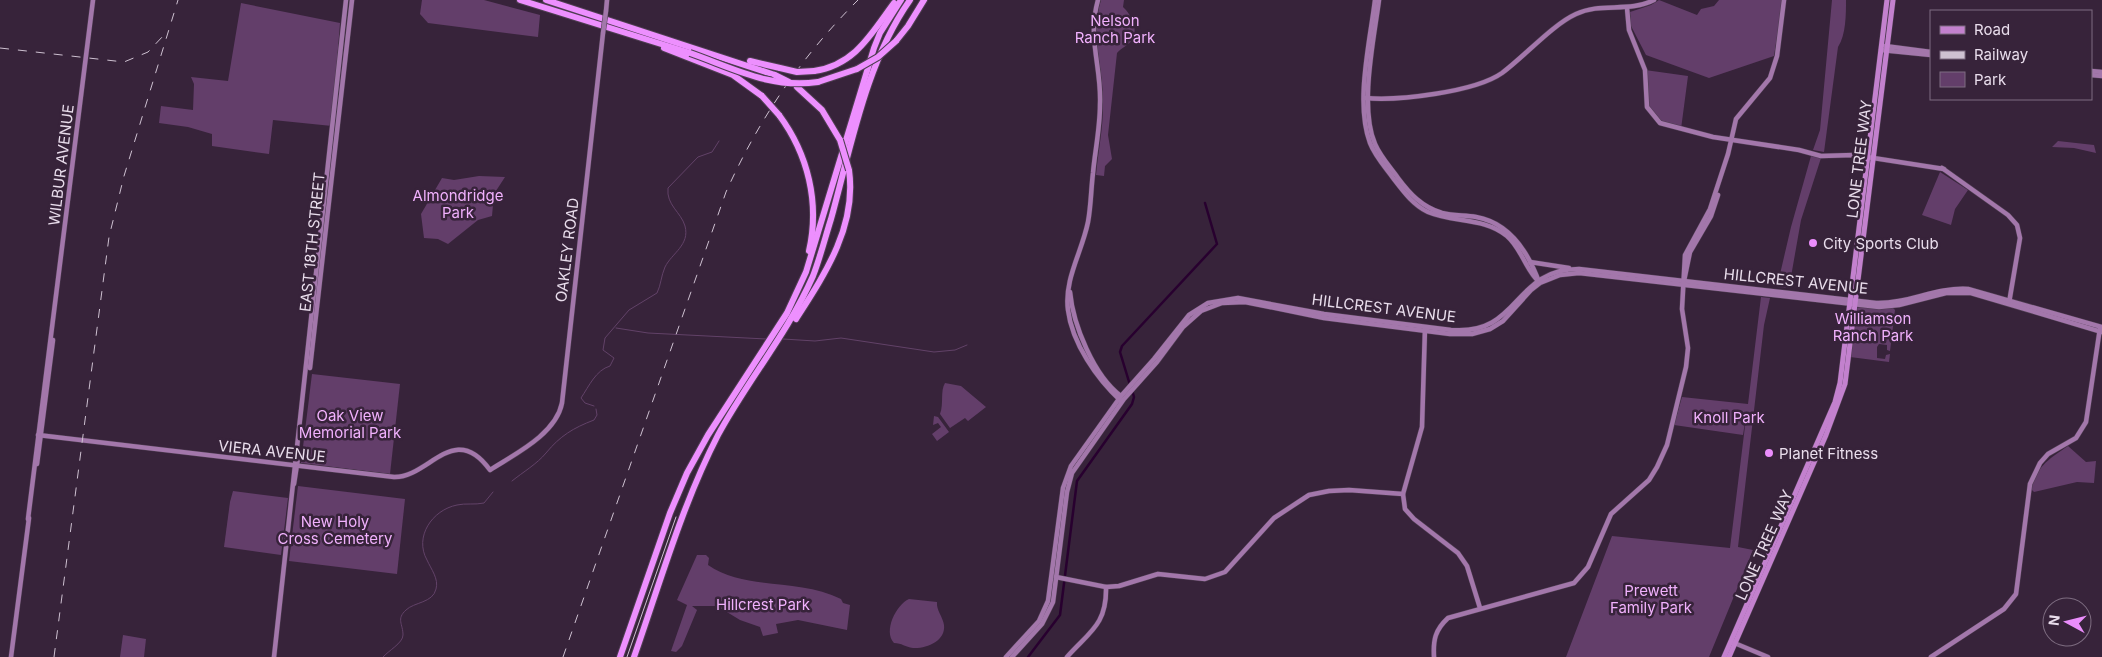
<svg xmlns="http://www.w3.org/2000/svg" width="2102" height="657" viewBox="0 0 2102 657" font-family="Inter,sans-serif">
<rect width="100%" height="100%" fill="#37233a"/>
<!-- green -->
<g fill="#633e6a">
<path d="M422 0H484L540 15 538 37 428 23 420 14Z"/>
<path d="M1101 0H1124L1123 7C1131 14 1139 30 1132 40 1129 45 1121 48 1117 53L1108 135 1112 159 1105 166 1104 176 1096 175C1098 152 1103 129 1103 106 1104 70 1090 36 1101 0Z"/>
<path d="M1659 0 1697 15 1701 9 1714 6 1719 0H1783L1774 56 1709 78 1646 55 1631 26 1630 12 1651 5Z"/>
<path d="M1832 0H1846C1846 14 1846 35 1838 47L1824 152 1813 150 1820 130Z"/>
<path d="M241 3 340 23 332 126 273 120 269 154 212 146V134L188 127 159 123 161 106 193 110 194 84 191 77 228 81Z"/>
<path d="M1645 70 1688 76 1681 129C1643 117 1647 106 1645 70Z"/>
<path d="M2058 141 2094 145 2096 153 2074 148 2052 147Z"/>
<path d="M1811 156 1821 158 1801 220 1789 288 1777 287 1791 227Z"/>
<path d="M1940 172 1968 190 1955 209 1951 225 1922 215Z"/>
<path d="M479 176 505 177 494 194 492 216 478 220 448 244 438 239 424 238 421 214 442 178 454 180Z"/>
<path d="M1761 297 1770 298 1764 325 1738 547 1753 550 1709 657H1566L1612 536 1730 548 1747 410 1743 435 1674 425 1682 397 1748 404Z"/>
<path d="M1859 307 1893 308 1895 310 1890 351 1887 350V345L1879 344 1877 347V358L1885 359 1886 355 1890 354 1889 362 1850 357 1856 309Z"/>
<path d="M312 374 400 384 390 474 301 463Z"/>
<path d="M945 383 961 386 986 407 968 421 965 418 950 428 940 414C944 404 940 391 945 383Z"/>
<path d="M934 416 938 417 949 432 937 441 932 434 941 427 938 423 933 425Z"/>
<path d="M2068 446 2086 462 2096 461 2094 483 2077 482 2034 492 2031 489C2036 467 2050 458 2068 446Z"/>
<path d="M298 486 405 499 397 574 289 561Z"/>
<path d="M233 491 288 498 281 555 224 547 230 502Z"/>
<path d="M697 555H706L709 558 708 565C746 591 799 578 841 599L843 603 850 605 847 630 798 620 776 624 778 633 763 636 760 627 740 620 717 606H692L697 610 682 646 676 652 671 651 687 605 677 600Z"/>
<path d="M909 599 937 602C936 610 943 617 944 625 946 641 926 649 913 648 905 647 902 643 894 643 883 631 896 605 909 599Z"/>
<path d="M123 635 146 639 144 657H120Z"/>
</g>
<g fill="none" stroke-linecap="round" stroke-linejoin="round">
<!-- stream -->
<g stroke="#624268" stroke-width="1">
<path d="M616 328 648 333 766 339"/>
<path d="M783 339 815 341 841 338 934 352 955 350 967 345"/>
<path d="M594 406 585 403 581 398C589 386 596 370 610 366L614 358 603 350 605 338 629 310 657 293C661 285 661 276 665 267 672 253 690 245 685 226 681 212 666 205 668 188L698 157 712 152 719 141"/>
<path d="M512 481C523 472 537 464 546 453 560 436 573 428 594 420L597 415 596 409"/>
<path d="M383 657C388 651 403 643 403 635 403 624 396 619 406 610 414 602 433 603 436 589 439 579 431 569 427 560 414 537 432 510 457 505 465 503 475 505 484 503L493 492"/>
</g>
<!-- canal -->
<g stroke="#28002f" stroke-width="2.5">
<path d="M1130 385 1120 352 1122 346 1217 244 1205 203"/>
<path d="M1028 657 1060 615 1077 481 1132 404 1134 397 1132 390"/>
</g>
<!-- secondary casing -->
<g stroke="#4f3e52" stroke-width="5.5">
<g id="secondary">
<path d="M1098 0C1087 39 1102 68 1100 105 1100 128 1095 151 1093 173 1091 189 1091 206 1088 222 1082 252 1064 279 1068 310 1072 343 1097 379 1121 401"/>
<path d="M1375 0C1370 42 1355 103 1370 143 1375 156 1385 167 1393 178 1403 191 1413 205 1428 212 1454 223 1484 217 1507 236 1522 249 1525 269 1539 282"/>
<path d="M1379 0C1374 39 1359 107 1375 144 1380 156 1390 167 1398 178 1410 194 1422 207 1442 213 1453 216 1465 215 1476 217 1510 223 1528 252 1539 282"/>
<path d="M1627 8 1629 30 1645 70 1647 107 1660 123 1713 137 1799 150 1821 156 1854 155 1944 169"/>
<path d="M606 11 607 0"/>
<path d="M1885 46 1931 52"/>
<path d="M1881 50 1931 55"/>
<path d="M2091 71 2102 72"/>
<path d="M2091 75 2102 76"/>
<path d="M1365 98C1398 101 1475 92 1502 73 1525 56 1552 25 1576 14 1601 2 1629 13 1654 0"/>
<path d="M1942 168 2008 215 2017 225 2020 238 2009 303"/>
<path d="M1530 262 1569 268"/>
<path d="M1684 281 1690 252 1711 216 1718 195"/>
<path d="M1070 292C1073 325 1094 376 1121 396"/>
<path d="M1425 328 1422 427 1403 494 1405 509 1414 519 1458 553 1467 566 1480 608"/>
<path d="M310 368 352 0"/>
<path d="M38 435 394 477C429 478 454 420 490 470 515 454 556 434 562 403L603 33"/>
<path d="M37 464 53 340"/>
<path d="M294 484 299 452"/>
<path d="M28 519 93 0"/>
<path d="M1056 577 1106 587 1119 586 1158 574 1205 579 1225 572 1274 518 1309 495 1329 491 1349 490 1403 494"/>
<path d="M1732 642 1768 657"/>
<path d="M11 657 29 518"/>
<path d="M274 657 346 0"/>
<path d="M1006 657 1039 621 1048 601 1063 488 1071 466 1121 396 1154 359 1189 315 1208 303 1238 298 1324 314 1451 330C1521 336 1512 269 1579 269L1876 303C1908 304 1936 287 1968 289L2102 327"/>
<path d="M1012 657 1042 624 1053 602 1067 492 1072 473 1124 399 1157 362 1183 327 1201 311 1222 303 1245 302 1324 318 1450 334H1472L1490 329 1503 321 1531 290 1540 283 1560 275 1579 273 1879 307 1899 305 1946 293H1971L2102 332"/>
<path d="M1067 657C1089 632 1107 625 1106 587"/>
<path d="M1434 657C1433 640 1435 630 1448 618L1574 583 1588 567 1611 514 1649 480 1657 467 1667 445 1686 367 1688 348 1682 309 1685 255 1710 209 1728 154 1736 119 1770 78 1777 56 1784 0"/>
<path d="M1931 657 2004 609 2016 594 2030 484 2040 463 2048 454 2076 438 2086 422 2100 328"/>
</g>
</g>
<!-- primary casing -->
<g stroke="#4f3e52" stroke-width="6">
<g id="primary">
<path d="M1724 657 1835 402 1840 383 1887 0"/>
<path d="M1729 657 1826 435 1845 384 1893 0"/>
</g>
</g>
<!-- highway casing -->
<g stroke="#4f3e52" stroke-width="8">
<g id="highway">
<path d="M520 0 690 53"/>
<path d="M546 0 775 75"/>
<path d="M896 41 908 26 924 0"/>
<path d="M664 48 733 75 762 96"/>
<path d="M750 61 780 68"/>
<path d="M814 71C855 65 871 34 894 3"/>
<path d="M818 82 857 69"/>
<path d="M797 87 822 110 840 140"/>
<path d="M779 115C808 154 820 203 809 251"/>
<path d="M796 319C825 274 857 226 849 170"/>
<path d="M620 657 670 513 687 473 708 435 787 313 806 272 874 48 880 33 901 0"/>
<path d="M634 657C660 583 682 505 718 435 747 381 788 333 813 276 820 258 825 238 831 219 851 147 866 62 910 0"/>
</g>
</g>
<!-- secondary -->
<use href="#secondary" stroke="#a377ab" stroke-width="4.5"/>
<!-- primary -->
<use href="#primary" stroke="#c381ce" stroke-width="5"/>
<!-- highway -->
<use href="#highway" stroke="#ed8ffe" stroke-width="6"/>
<!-- tram -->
<path stroke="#cec1d1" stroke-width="1" d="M627 657 676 517"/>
<!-- rail -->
<g stroke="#cec1d1" stroke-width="1" stroke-dasharray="9 9" stroke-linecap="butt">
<path d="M0 48 124 62 148 52 164 35"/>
<path d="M54 657 109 237 124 176 178 0"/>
<path d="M563 657 726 192C759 119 801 57 858 0"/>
</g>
<!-- secondary-bridge casing -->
<g stroke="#4f3e52" stroke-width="5.5" stroke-linecap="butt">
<path id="secondary-bridge" d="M603 33 606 11"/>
</g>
<!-- highway-bridge casing -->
<g stroke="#4f3e52" stroke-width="8" stroke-linecap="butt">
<g id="highway-bridge">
<path d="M690 53C733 68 770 89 818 82"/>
<path d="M780 68 797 72 814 71"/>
<path d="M857 69 878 57 896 41"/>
<path d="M775 75 789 82"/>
<path d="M762 96 779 115"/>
<path d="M840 140 849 170"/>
</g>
</g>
<!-- secondary-bridge -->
<use href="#secondary-bridge" stroke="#a377ab" stroke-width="4.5"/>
<!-- highway-bridge -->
<use href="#highway-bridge" stroke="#ed8ffe" stroke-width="6"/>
</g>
<!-- markers -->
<g fill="#eb8dfc" stroke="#37233a" stroke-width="2">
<circle cx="1813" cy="243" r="5"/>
<circle cx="1769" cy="453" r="5"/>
</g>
<g text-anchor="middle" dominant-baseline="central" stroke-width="5" stroke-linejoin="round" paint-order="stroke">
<!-- park labels -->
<g font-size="15" fill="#f1b1fd" stroke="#37233a">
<text x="1115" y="20">Nelson<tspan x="1115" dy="17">Ranch Park</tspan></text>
<text x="458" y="195">Almondridge<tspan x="458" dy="17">Park</tspan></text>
<text x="1873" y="318">Williamson<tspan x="1873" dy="17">Ranch Park</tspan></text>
<text x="350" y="415">Oak View<tspan x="350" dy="17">Memorial Park</tspan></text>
<text x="1729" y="417">Knoll Park</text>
<text x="335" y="521">New Holy<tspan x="335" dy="17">Cross Cemetery</tspan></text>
<text x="1651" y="590">Prewett<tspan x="1651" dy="17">Family Park</tspan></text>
<text x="763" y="604">Hillcrest Park</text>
</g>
<!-- street labels -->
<g font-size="15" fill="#e9ddec" stroke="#37233a">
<text transform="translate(1859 159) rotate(-83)">LONE TREE WAY</text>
<text transform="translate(61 165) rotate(-83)">WILBUR AVENUE</text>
<text transform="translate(312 242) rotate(-84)">EAST 18TH STREET</text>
<text transform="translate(567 250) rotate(-83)">OAKLEY ROAD</text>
<text transform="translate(1796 281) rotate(6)">HILLCREST AVENUE</text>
<text transform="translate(1384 308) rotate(7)">HILLCREST AVENUE</text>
<text transform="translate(272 451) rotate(6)">VIERA AVENUE</text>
<text transform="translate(1764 545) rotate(-66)">LONE TREE WAY</text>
</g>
<!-- poi labels -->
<g font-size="15" fill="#e9ddec" stroke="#37233a" text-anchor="start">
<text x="1823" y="243">City Sports Club</text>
<text x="1779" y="453">Planet Fitness</text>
</g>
</g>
<!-- legend -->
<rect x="1930" y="10" width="162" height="90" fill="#37233a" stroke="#7e6d81"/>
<rect x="1940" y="26" width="25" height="8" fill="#c381ce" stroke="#7e6d81"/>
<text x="1974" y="35" font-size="15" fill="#e9ddec">Road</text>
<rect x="1940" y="51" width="25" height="8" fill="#cec1d1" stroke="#7e6d81"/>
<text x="1974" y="60" font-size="15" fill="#e9ddec">Railway</text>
<rect x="1940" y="72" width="25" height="15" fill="#633e6a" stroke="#7e6d81"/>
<text x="1974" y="85" font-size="15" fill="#e9ddec">Park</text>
<!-- north arrow -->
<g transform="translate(2067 622) rotate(277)"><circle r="24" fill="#37233a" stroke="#7e6d81"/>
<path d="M0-4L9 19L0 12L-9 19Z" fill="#eb8dfc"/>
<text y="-8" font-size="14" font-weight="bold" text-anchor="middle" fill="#e9ddec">N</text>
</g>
</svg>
